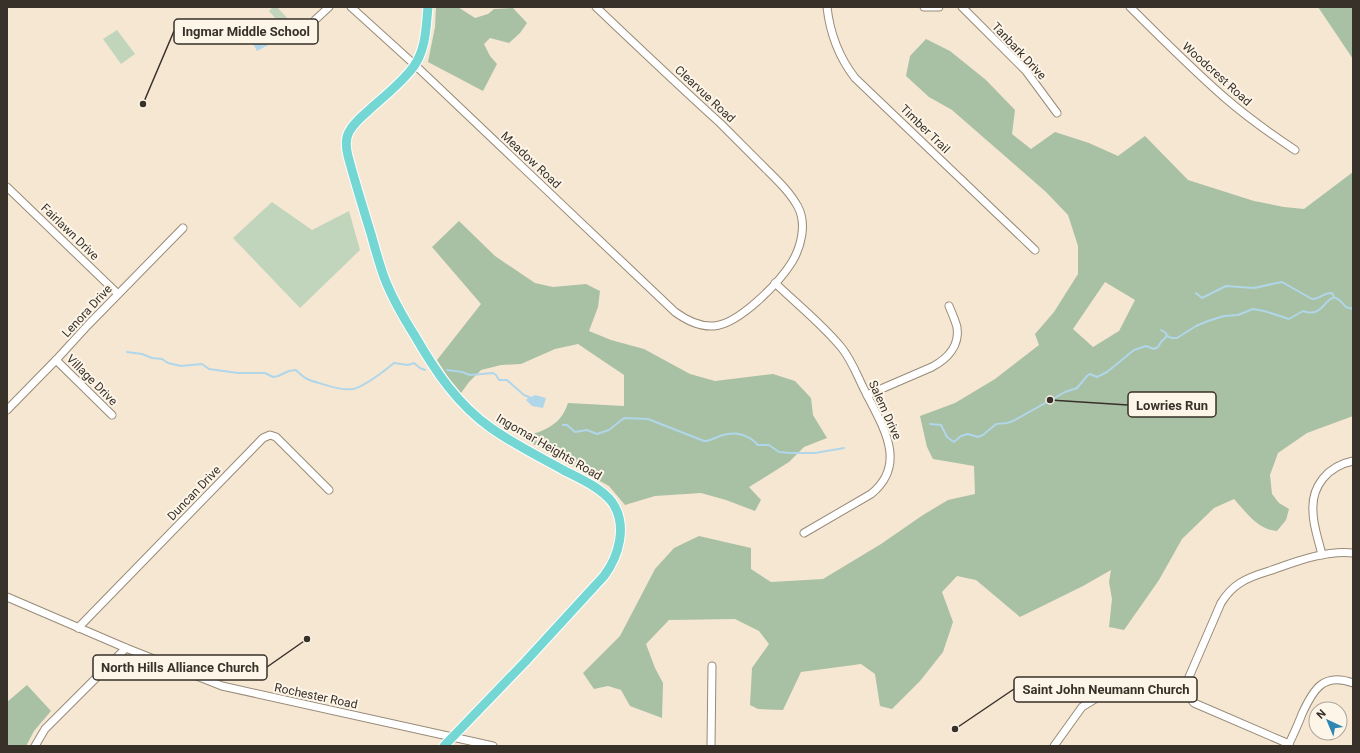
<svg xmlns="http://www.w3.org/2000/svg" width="1360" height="753" viewBox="0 0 1360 753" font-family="Roboto,sans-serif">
<rect width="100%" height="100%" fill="#f6e7d3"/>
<!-- green -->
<g fill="#c1d5bd">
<path d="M273 7H277L288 19 282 26 269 11Z"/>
<path d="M117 30 135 54 121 64 103 39Z"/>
<path d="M272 202 312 230 349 211 360 250 300 308 233 238Z"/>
</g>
<!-- forest -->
<g fill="#a8c0a3" fill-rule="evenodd">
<path d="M436 7H458L475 18 488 14 494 9 513 8 527 23 520 33 509 43 490 38 484 44 490 56 497 64 483 91 428 62 435 27Z"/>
<path d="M1318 7H1353V59Z"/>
<path d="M926 39 950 51 986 80 1015 110 1012 134 1031 149 1055 132 1089 143 1118 156 1145 136 1188 180 1254 201 1284 207 1304 209 1353 172V416L1307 433 1278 453 1270 475 1272 494 1279 503 1289 509 1286 520 1277 531C1258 530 1246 512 1234 499L1214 508 1182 539 1159 580 1124 630 1109 627 1112 599 1109 582 1111 570 1083 586 1020 617 976 580 957 576 942 592 953 622 943 652 920 681 892 709 880 706 875 674 861 664 801 672 783 710 758 709 750 705 752 668 769 644 759 631 735 619 669 620 646 644 655 668 663 683 662 718 630 706 621 690 608 686 594 689 583 673 620 636 655 569 674 548 699 536 751 548V569L771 582 823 579 881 544 923 515 948 500 975 494 974 466 933 459 927 447 920 416 955 403 995 379 1039 345 1035 334 1054 312 1078 274V246L1068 215 1046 192 952 110 929 97 906 76 910 56ZM1105 282 1135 300 1119 331 1093 347 1073 329Z"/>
<path d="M459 221 495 256 535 283 553 287 586 284 600 291 598 307 589 331 611 340 644 349 690 374 715 381 773 374 795 381 811 398 813 415 827 438 804 447 789 462 749 487 761 500 755 511 726 500 701 493 655 496 625 505 609 486 522 438C544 430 560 427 568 403L624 406V375L578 344 555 349 521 364 501 365 481 370 469 382 461 393 448 377 437 360 481 304 432 247Z"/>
<path d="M27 685 51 711 34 731 26 746H7V702Z"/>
</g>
<!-- water -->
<g fill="#b0d6e9">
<path d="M257 25 268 45 257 51 246 31Z"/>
<path d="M535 395 546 398 543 408 532 406 526 400 527 399Z"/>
</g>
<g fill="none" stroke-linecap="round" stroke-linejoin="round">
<!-- stream -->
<g stroke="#b0d6e9" stroke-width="2">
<path d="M1196 293 1202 298 1226 286 1254 288 1282 282 1312 299C1319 300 1324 292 1332 293L1334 297"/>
<path d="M1161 330 1166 333 1167 336"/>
<path d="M1167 336 1172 338H1177L1196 326 1208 321 1224 316 1238 315 1253 309 1264 311 1289 319 1303 311C1329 321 1325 280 1346 307L1353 309"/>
<path d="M127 352 142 354 152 358 162 359 168 363 181 366 202 364 209 369 238 373H265L273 377 278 376 289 371 296 370C305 379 308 380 319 383 329 386 342 391 353 389 366 386 384 371 394 363L408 365 414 363 420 368 425 370"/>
<path d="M447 370 462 372 470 375 493 373 496 375 499 380H507L524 395 531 398"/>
<path d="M930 424 941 425 947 437 954 442 961 436 968 434 978 437 983 435 996 424 1007 423 1013 421 1065 392 1077 388 1087 376 1090 374 1097 377 1107 372 1134 350 1146 346 1154 349 1158 347 1161 342 1167 336"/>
<path d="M563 425H567L575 432 587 430 597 434 609 430 624 418 648 419 704 441C711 441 716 437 723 435 736 431 749 435 758 445H769L779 452 791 453H815L844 448"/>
</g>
<!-- minor casing -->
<g stroke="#988b78" stroke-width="9">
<g id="minor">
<path d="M351 7 415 65 675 312C686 320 700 327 714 326 739 324 779 283 792 262 801 247 807 224 798 207 790 192 777 180 765 168 750 153 735 138 720 123 678 85 637 46 596 7"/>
<path d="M827 7C830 34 838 56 855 78L1035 250"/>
<path d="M924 7H939"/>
<path d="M962 7 1026 71 1057 113"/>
<path d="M1130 7C1161 38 1192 69 1224 97 1247 117 1271 134 1295 150"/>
<path d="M315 20 329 7"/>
<path d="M7 187 118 294"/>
<path d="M775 283C797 304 822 324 841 347 852 360 858 378 866 393 883 427 908 464 871 494L804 533"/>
<path d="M56 360 112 415"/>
<path d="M867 395 932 367C947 359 960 346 957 327 955 320 952 313 949 306"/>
<path d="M7 410 56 360 88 325 183 228"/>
<path d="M1322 555C1319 541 1313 526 1313 512 1311 486 1328 466 1353 461"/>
<path d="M7 597 126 648 222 686 493 746"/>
<path d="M78 628 263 438 270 435 276 437 329 490"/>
<path d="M1289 744 1194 703 1187 694 1186 684 1221 603C1226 595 1232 588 1240 583 1249 577 1259 574 1269 571 1295 562 1325 550 1353 553"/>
<path d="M35 746 45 729 126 648"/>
<path d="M711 746 712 666"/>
<path d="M1054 746 1082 707 1100 696 1107 690"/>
<path d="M1288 746C1293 735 1298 725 1302 714 1313 690 1323 672 1353 683"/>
</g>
</g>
<!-- major casing -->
<g stroke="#fff" stroke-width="11">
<path id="major" d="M428 7C426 27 426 49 414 66 403 82 382 98 368 111 361 117 353 124 349 132 345 139 346 148 348 156 355 182 363 208 371 234 375 248 379 263 384 277 392 298 403 317 415 336 435 371 458 405 491 428 515 445 540 457 565 471 581 479 601 488 612 502 628 525 619 556 604 576L525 662 444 746"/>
</g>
<!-- minor -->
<use href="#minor" stroke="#fff" stroke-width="7"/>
<!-- major -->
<use href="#major" stroke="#75d7d3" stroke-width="9"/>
</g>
<g text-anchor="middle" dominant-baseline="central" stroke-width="4" stroke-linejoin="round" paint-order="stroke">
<!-- street labels -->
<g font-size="12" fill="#373129" stroke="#fef5e9">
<text transform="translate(1019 51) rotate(47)">Tanbark Drive</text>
<text transform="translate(1217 74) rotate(42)">Woodcrest Road</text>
<text transform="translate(705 94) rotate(43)">Clearvue Road</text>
<text transform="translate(925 129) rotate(44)">Timber Trail</text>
<text transform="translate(531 160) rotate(43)">Meadow Road</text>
<text transform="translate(70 232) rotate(44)">Fairlawn Drive</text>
<text transform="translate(87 311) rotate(-47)">Lenora Drive</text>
<text transform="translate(92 380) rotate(45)">Village Drive</text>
<text transform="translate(885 410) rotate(66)">Salem Drive</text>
<text transform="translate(549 447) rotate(30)">Ingomar Heights Road</text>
<text transform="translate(194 493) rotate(-46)">Duncan Drive</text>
<text transform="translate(316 696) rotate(12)">Rochester Road</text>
</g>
</g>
<!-- callouts -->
<path fill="none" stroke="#373129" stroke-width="1.5" d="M143 104L174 31M1050 400L1128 405M307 639L267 667M955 729L1014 689"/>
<g fill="#373129" stroke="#fef5e9" stroke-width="1.5">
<circle cx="143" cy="104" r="4"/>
<circle cx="1050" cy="400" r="4"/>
<circle cx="307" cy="639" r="4"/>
<circle cx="955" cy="729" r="4"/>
</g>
<g fill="#fef5e9" stroke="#373129" stroke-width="1.5">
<rect x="174" y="19" width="144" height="25" rx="4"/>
<rect x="1128" y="392" width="88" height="25" rx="4"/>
<rect x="93" y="655" width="174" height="25" rx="4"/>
<rect x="1014" y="677" width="183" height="25" rx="4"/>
</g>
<g font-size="13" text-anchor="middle" font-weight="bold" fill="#373129">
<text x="246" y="36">Ingmar Middle School</text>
<text x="1172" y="410">Lowries Run</text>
<text x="180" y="672">North Hills Alliance Church</text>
<text x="1106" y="694">Saint John Neumann Church</text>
</g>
<!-- border -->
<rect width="1360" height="753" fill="none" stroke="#373129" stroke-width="16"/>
<!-- north arrow -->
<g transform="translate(1328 721) rotate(316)"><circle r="19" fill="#fef5e9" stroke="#aea79c"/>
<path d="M0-3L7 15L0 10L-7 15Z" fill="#2d86b4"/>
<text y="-6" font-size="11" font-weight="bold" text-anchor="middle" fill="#373129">N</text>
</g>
</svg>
